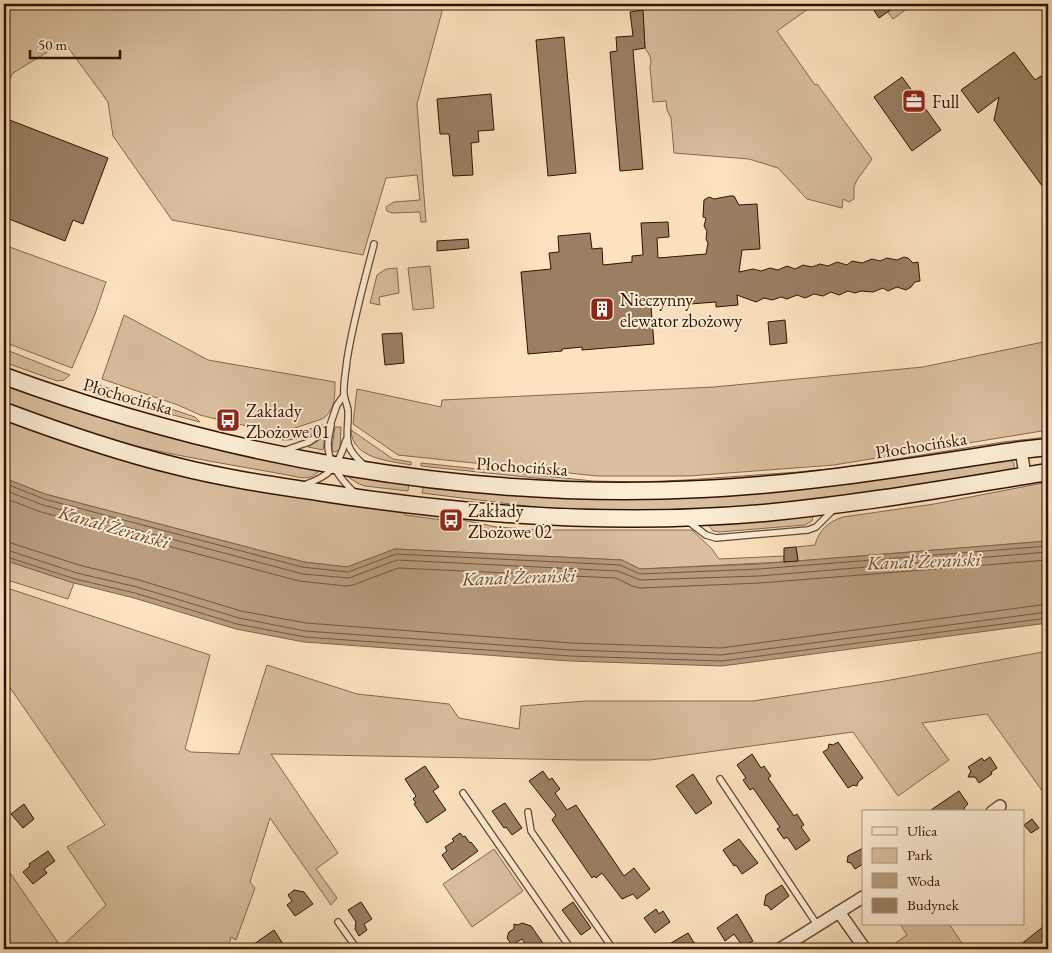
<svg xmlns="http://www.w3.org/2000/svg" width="1052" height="953" viewBox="0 0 1052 953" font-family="'EB Garamond',serif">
<rect width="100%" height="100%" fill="#fce3bf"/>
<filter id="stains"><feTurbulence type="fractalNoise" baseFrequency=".004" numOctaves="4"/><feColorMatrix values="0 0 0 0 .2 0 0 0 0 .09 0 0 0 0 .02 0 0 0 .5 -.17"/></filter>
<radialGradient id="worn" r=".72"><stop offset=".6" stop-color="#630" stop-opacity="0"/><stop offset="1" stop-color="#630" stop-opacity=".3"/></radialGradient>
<!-- green -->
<g fill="#d9bf9f" stroke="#846850">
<path d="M4 4H444L417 104 426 222H421L420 212 392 213 387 211 386 207 394 202 420 200 417 175 386 178 363 255 172 220 113 136 108 102 64 42 13 73 4 89Z"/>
<path d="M642 4H815L777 31 815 85 817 84 872 159 857 180 854 187V199L849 202 843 199 842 208 807 199 778 168 749 159 674 153 671 118 667 110 666 101 653 102 650 67 651 61 650 56 645 48Z"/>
<path d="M882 4H890L894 8 899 4 912 5 893 19Z"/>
<path d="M4 245 106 282 95 314 72 368 4 342Z"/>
<path d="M430 266 434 308 413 310 408 268Z"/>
<path d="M397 268 399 293 379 297 380 305 370 303 377 275 386 269Z"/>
<path d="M124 315 208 360 335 382C335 396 335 411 322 419L280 433 233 423 234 420 221 416 220 420 200 415 178 405 102 379Z"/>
<path d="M1048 341V430L834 465 689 476H597L398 455 353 424 357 389 441 407 442 400 714 387 923 367Z"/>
<path d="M4 349 70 375 64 380 57 381 4 362Z"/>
<path d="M87 381 195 417 200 422 93 394 89 390Z"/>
<path d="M4 384 76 410 138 428 321 470 311 477 303 478C237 465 168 456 105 438 71 428 37 416 4 403Z"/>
<path d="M4 419 199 479 278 495 405 511V515L458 522 459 519 496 527 541 530H692L712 549 719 559 784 556V562L640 569 621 560 395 549 347 567 304 562 45 494 4 478Z"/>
<path d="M323 425C312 437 298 440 282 440L284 437Z"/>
<path d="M335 427H341L340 448 336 452 333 451 332 448Z"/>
<path d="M351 430 393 459 411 462V465C390 461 352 459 351 430Z"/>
<path d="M325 436 323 450 308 447Z"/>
<path d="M1048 437V440L844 470 731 481 593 484 421 466V463L593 481 640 482 685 480 798 472 840 468 1003 442Z"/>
<path d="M1009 458 1014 463V469L1010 471 967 479 790 504 692 510 635 512 551 509 422 493 424 484 698 496 764 493 808 488Z"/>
<path d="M349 474 409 482 408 491 365 486 359 484 348 477Z"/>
<path d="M1048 482V541L798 561 796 547 815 545C819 530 828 522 843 517L934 504Z"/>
<path d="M810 515 813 517 812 521 805 525 719 532 713 531 708 525Z"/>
<path d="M4 560 74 583 68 599 4 579Z"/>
<path d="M4 587 210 655 185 749 191 752 239 754 267 665 357 694 449 704 459 718 519 729 521 706 586 701H753L885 681 1048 651V799L987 714 922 723 949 760 898 796 853 732 650 760H581L271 754 338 853 316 869 337 898 331 905 270 818 250 882 255 888 236 940 231 937 228 949H4V864L61 947 106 905 67 847 105 825 4 679Z"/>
<path d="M494 849 523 891 472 927 443 884Z"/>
<path d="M900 924H949L966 949H887L907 935Z"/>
</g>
<!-- water -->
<path fill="#b79c7e" stroke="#81654c" d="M4 478 45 494 304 562 347 567 395 549 622 560 640 569 759 564 1048 541V623L722 666 570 661 304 642 236 629 134 598 74 583 4 560Z"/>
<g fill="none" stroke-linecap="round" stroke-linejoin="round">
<!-- shore -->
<g stroke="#74573f" stroke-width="1">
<path d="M4 483 44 499 302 567 348 572 396 554 620 565 640 574 759 569 1048 546"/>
<path d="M4 490 43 505 303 574 349 578 397 560 618 571 640 580 759 576 1048 552"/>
<path d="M4 498 41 512 299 581 346 586 353 585 398 568 616 578 632 586 640 588 760 583 1048 560"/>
<path d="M4 542 11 543 79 565 139 580 241 611 306 623 571 643 721 648 1048 604"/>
<path d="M4 549 77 573 137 587 239 618 305 631 571 650 721 655 1048 612"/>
<path d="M4 556 75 579 135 593 237 624 305 637 570 656 722 661 1048 618"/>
</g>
</g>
<!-- building -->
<g fill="#9a7f63" stroke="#301200">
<path d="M877 4H899L879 18 872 7Z"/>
<path d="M643 10 645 48 633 50 643 169 620 171 610 52 617 51 616 37 633 36 630 12Z"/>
<path d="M564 37 576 173 548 176 536 40Z"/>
<path d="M1014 52 1035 80 1041 76 1048 86V194L994 120 999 97 978 113 961 90Z"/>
<path d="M902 77 941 130 912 151 874 97Z"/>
<path d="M491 94 494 130 478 131 479 142 471 143 473 175 453 176 449 134H440L437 99Z"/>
<path d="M7 119 108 158 83 224 73 220 65 241 4 217V129Z"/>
<path d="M730 196H734L739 205 757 204 760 249 742 250 739 272 753 269 761 271 770 268 778 270 787 266 795 269 803 265 812 267 820 264 828 266 837 262 847 265 852 261 862 263 872 259 880 261 887 258 897 260 904 257 908 258 913 263 918 262 920 281 915 282 911 287 906 290 897 287 888 291 883 288 873 292 861 291 855 293 848 291 839 295 831 292 823 296 814 294 805 298 797 295 787 299 781 297 772 300 764 298 756 302 737 295 738 305 716 307V302L651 307 654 344 582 350V347L562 349V351L528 354 521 272 551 269 549 253 559 252 558 236 590 233 592 249 602 248 603 265 632 262V256L643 255 641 223 668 222 669 237 657 238 658 258 706 254 708 243 706 239 707 231 704 226 706 218 703 217 704 200 709 197 714 199Z"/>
<path d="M468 239 469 248 437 251V241Z"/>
<path d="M785 320 787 343 770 345 768 322Z"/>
<path d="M402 333 404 363 385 365 382 334Z"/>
<path d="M796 547 798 561 784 562V548Z"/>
<path d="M838 742 863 778 858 782 857 786 853 785 848 788 823 752 828 749 829 744 833 745Z"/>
<path d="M752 754 761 768 764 766 771 776 768 778 794 816 797 814 804 825 801 827 810 840 796 850 787 837 784 839 777 829 780 827 753 788 750 790 743 780 746 778 737 765Z"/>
<path d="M990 757 997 768 991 772 992 774 979 783 975 777H968L971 771 968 767 982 758 984 761Z"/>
<path d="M425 766 439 787 433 791 446 810 427 823 414 804 416 803 413 799 416 796 405 779Z"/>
<path d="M543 771 549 780 552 778 560 789 555 793 567 810 576 805 624 876 634 868 650 889 637 899 633 894 622 899 602 873 596 878 594 876 592 878 552 820 556 815 529 781Z"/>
<path d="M693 774 712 803 696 814 676 786Z"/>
<path d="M959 791 968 804 964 808 966 812H928Z"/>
<path d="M505 803 522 828 512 835 506 827 504 828 492 811Z"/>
<path d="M24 804 34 819 23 828 11 814Z"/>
<path d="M1032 819 1039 828 1031 833 1024 825Z"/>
<path d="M460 833 463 837 465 836 470 843 471 842 478 851 452 870 442 855 447 851 445 847 454 841 452 839Z"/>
<path d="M739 839 758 863 742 874 736 865 734 866 723 850Z"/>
<path d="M863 848V864L855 869 851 863 847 862 848 856Z"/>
<path d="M48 851 55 861 44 869 47 873 33 884 23 872 30 866 29 864Z"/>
<path d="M782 885 789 896 771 910 768 906 764 905 766 895Z"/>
<path d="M294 890 304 892 313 904 295 916 287 905 292 901 288 895Z"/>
<path d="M361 902 372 919 364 924 367 930 359 936 355 929 356 922 348 910Z"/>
<path d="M573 902 591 928 581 935 562 910Z"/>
<path d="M656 909 659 914 663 911 670 922 655 933 644 918Z"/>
<path d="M737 914 753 941 743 947 734 934 725 941 717 928Z"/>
<path d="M522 923 531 926 547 949H529L522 939 512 945 507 938 509 932 514 929V924L518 925Z"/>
<path d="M1044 926 1048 933V941L1037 949H1015Z"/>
<path d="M274 930 283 944 275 949H247Z"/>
<path d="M688 933 698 949H661Z"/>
</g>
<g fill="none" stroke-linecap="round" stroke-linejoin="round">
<!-- service casing -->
<g stroke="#634630" stroke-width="8">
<g id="service">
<path d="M331 425C330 431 328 438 328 445 328 464 343 482 356 494"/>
<path d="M286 450 309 442 329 428 337 405 344 395"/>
<path d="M364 465C340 444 349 437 348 410 347 405 345 400 344 395 343 384 346 371 347 360 353 321 364 283 374 244"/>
<path d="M304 485C330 476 338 467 346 440"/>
<path d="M689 522 706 535 716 538 808 530 816 527 834 509"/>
<path d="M720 779 818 926"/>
<path d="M463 793 571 949"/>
<path d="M528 812 531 831 613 949"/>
<path d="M338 922 357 949"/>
</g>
</g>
<!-- minor casing -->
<g stroke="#634630" stroke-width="14">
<g id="minor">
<path d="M1021 450 1025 475"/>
<path d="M992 812 1000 806"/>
<path d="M839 912 863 897"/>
<path d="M780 949 839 912 865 949"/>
</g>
</g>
<!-- secondary casing -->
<g stroke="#301200" stroke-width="19">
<g id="secondary">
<path d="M4 376C226 457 465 501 702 489 809 484 915 466 1021 450L1048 447"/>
<path d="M4 411C60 432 118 452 176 466 223 478 271 485 318 492 464 515 616 526 764 513 859 504 954 487 1048 472"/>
</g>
</g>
<!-- service -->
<use href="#service" stroke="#fdedd5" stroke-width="5.5"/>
<!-- minor -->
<use href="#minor" stroke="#fdedd5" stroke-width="11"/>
<!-- secondary -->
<use href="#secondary" stroke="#fdedd5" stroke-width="16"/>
</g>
<!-- icons -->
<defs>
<g id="office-square" transform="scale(1.25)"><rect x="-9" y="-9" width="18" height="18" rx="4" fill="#8f2418" stroke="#fdedd5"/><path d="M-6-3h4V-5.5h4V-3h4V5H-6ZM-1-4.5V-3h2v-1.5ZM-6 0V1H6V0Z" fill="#fff"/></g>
<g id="building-square" transform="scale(1.25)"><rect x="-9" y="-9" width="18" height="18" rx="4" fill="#8f2418" stroke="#fdedd5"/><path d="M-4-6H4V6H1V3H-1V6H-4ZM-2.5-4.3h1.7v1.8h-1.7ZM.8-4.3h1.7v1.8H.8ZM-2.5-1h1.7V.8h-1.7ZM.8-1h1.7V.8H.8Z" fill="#fff"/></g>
<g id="bus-square" transform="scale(1.25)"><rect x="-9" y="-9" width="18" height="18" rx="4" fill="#8f2418" stroke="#fdedd5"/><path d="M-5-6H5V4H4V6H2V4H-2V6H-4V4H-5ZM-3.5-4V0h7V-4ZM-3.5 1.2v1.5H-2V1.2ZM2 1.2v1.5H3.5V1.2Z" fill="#fff"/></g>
</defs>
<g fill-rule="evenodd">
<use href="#office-square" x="914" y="101"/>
<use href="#building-square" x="602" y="309"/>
<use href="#bus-square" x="228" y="420"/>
<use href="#bus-square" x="451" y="520"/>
</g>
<g text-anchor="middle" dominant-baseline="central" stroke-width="4" stroke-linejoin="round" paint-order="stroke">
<!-- poi labels -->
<g font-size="18" fill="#301200" stroke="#fdedd5" text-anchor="start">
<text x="932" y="101">Full</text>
<text x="620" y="299">Nieczynny<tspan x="620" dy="21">elewator zbożowy</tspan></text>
<text x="246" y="410">Zakłady<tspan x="246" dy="21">Zbożowe 01</tspan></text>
<text x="468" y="510">Zakłady<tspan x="468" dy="21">Zbożowe 02</tspan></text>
</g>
<!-- street labels -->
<g font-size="18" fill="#301200" stroke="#fdedd5">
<text transform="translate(128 396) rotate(16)">Płochocińska</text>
<text transform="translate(921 445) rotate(-9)">Płochocińska</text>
<text transform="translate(522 466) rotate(4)">Płochocińska</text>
</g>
<!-- water labels -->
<g font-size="19" font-style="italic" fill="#664932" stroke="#fdedd5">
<text transform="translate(114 527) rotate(16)">Kanał Żerański</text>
<text transform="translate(924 561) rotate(-2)">Kanał Żerański</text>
<text transform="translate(519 577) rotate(-2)">Kanał Żerański</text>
</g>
</g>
<!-- margin -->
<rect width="1052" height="953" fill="none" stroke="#fce3bf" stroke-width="20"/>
<rect x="5" y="5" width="1042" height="943" fill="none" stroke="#301200" stroke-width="2.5"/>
<rect x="10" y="10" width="1032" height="933" fill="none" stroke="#301200"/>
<!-- legend -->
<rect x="862" y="810" width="162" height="115" fill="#fdedd5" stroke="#ab9580"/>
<rect x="872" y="827" width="25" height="8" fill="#fdedd5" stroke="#ab9580"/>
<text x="907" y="836" font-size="15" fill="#301200">Ulica</text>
<rect x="872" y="848" width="25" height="15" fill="#d9bf9f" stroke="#ab9580"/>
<text x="907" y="860" font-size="15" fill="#301200">Park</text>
<rect x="872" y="873" width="25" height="15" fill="#b79c7e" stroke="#ab9580"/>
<text x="907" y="886" font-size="15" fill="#301200">Woda</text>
<rect x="872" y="898" width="25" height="15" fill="#9a7f63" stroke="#ab9580"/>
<text x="907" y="910" font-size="15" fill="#301200">Budynek</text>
<!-- scale -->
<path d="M30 50v8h90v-8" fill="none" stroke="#301200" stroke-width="2.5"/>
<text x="38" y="50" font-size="15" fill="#301200" stroke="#fdedd5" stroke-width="4" paint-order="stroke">50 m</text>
<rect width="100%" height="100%" filter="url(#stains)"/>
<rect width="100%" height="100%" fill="url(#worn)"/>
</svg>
